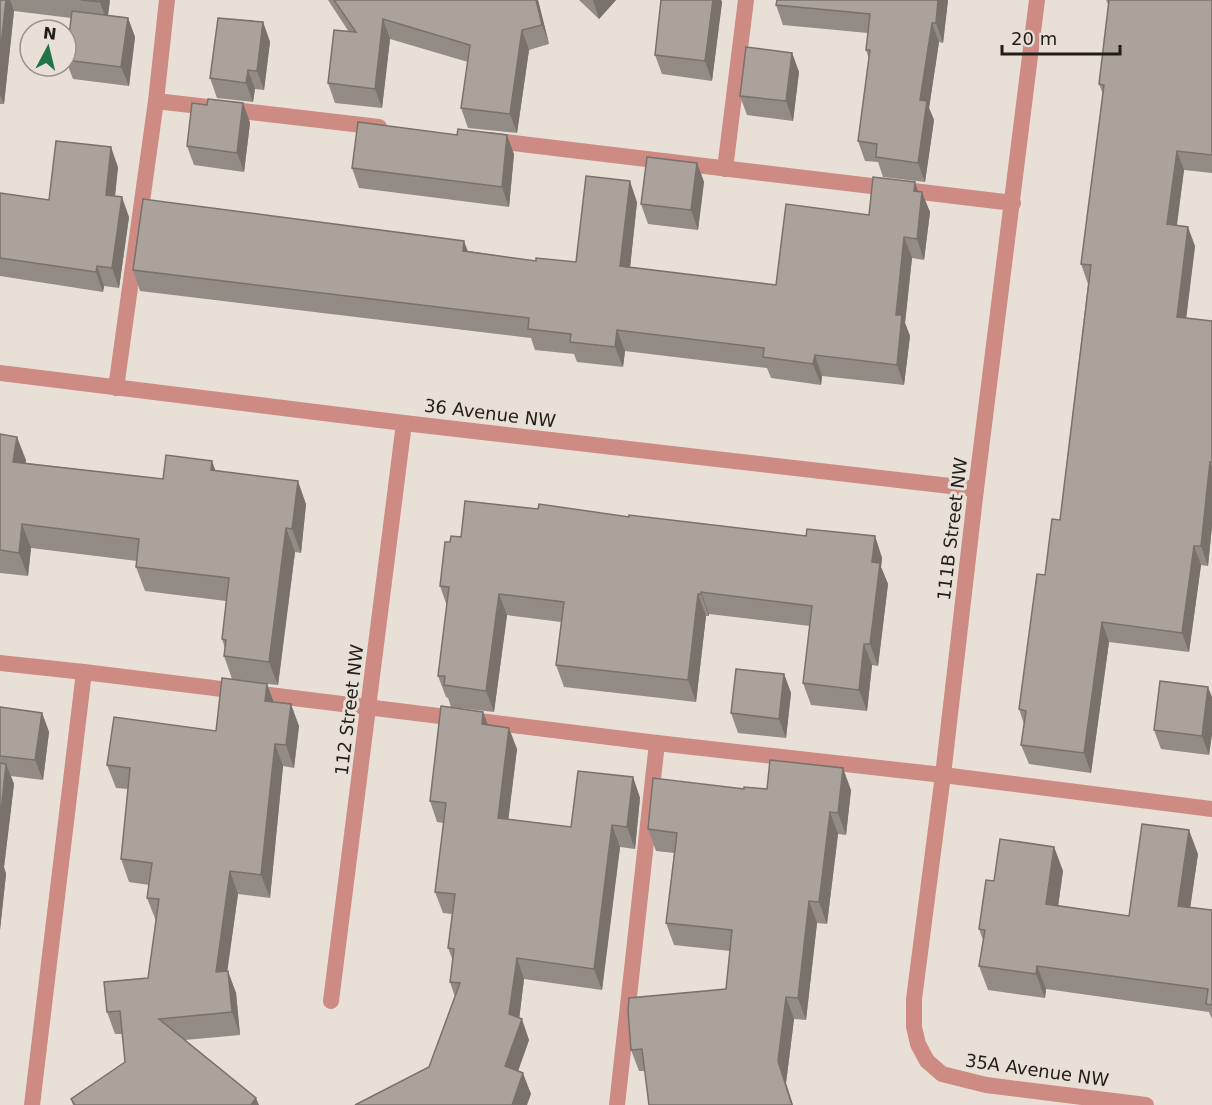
<svg xmlns="http://www.w3.org/2000/svg" width="1212" height="1105" viewBox="0 0 1212 1105" font-family="'DejaVu Sans',sans-serif">
<rect width="100%" height="100%" fill="#e8e0d7"/>
<g fill="none" stroke-linecap="round" stroke-linejoin="round">
<!-- service -->
<g stroke="#cd8b83" stroke-width="16">
<path d="M156 101 379 127"/>
<path d="M488 140 1013 203"/>
<path d="M725 169 746 0"/>
<path d="M116 388 156 101 167 0"/>
<path d="M0 663 84 672 32 1105"/>
<path d="M84 672 657 743 943 775 1212 809"/>
<path d="M617 1105 657 743"/>
</g>
<!-- minor -->
<g stroke="#cd8b83" stroke-width="16">
<path d="M1037 0 976 489 943 775 914 999V1027L918 1044 927 1061 942 1074 986 1085 1146 1105"/>
<path d="M0 373 404 423 976 489"/>
<path d="M331 1001 404 423"/>
</g>
</g>
<!-- wall -->
<g fill="#938b85">
<path d="M0 0H110L108 15 128 18 135 37 129 86 73 79 66 61 71 18 14 11 4 104H0Z"/>
<path d="M328 0H538L549 44 529 50 517 133 468 128 461 108 468 62 390 39 382 108 335 103 328 83 349 32Z"/>
<path d="M579 0H616L599 19Z"/>
<path d="M661 0H721L722 2 712 81 662 74 655 55Z"/>
<path d="M948 0 943 43 939 42 929 108 934 120 925 182 883 177 878 162 865 161 858 141 869 59 866 50 868 33 783 25 776 5Z"/>
<path d="M1106 0H1212V173L1184 170 1177 226 1195 246 1186 318 1212 321V526L1208 566 1201 565 1189 652 1109 642 1091 773 1029 764 1021 745 1024 724 1019 709 1045 575 1060 520 1088 284 1081 264 1103 94 1099 84 1109 6Z"/>
<path d="M263 22 270 42 264 90 255 89 253 102 217 98 210 78Z"/>
<path d="M792 53 799 72 793 121 747 115 740 96Z"/>
<path d="M243 103 250 123 244 172 194 165 187 146 207 105Z"/>
<path d="M514 154 509 207 359 188 352 168Z"/>
<path d="M697 163 704 182 698 230 648 224 641 204Z"/>
<path d="M118 167 115 196 129 217 119 288 104 286 103 292 0 276V193L49 200Z"/>
<path d="M918 191 930 212 924 260 912 258 905 323 910 336 904 385 822 376 821 385 771 378 767 368 625 351 623 367 577 362 574 354 535 350 531 338 140 291 133 270 468 251 536 261 576 262 637 202 630 267 776 285 869 215Z"/>
<path d="M0 434 26 460 25 463 163 479 212 461 215 470 306 504 301 553 295 552 278 685 267 684 274 702 299 726 294 768 283 766 270 898 238 894 227 971 236 993 240 1035 185 1040 259 1105H73L71 1099 125 1062 123 1034H115L107 1012 148 978 156 921 147 898 149 885 129 882 121 859 128 789 116 788 107 765 216 731 232 679 224 656 225 648 222 639 226 601 145 591 136 567 137 561 31 548 28 576 0 573Z"/>
<path d="M538 509 629 517 806 536H875L882 558 881 567 888 584 878 666 872 665 867 711 811 705 803 683 810 626 709 614V616H706L696 702 564 687 556 665 561 622 507 615 494 712 451 707 448 698 446 697 438 676 447 606 440 586 450 542 461 537Z"/>
<path d="M784 674 791 693 786 738 738 733 731 713Z"/>
<path d="M1212 697V734L1209 755 1161 749 1154 730Z"/>
<path d="M0 707 42 713 49 732 43 780 11 776 14 784 4 867 6 874 0 930Z"/>
<path d="M488 725 517 749 508 819 571 827 633 777 640 798 635 849 620 847 602 990 524 979 519 1018 529 1040 518 1071 531 1094 429 1067 455 997 450 982 453 961 448 948 452 914 443 913 435 892 444 823 437 822 430 801Z"/>
<path d="M744 789 851 790 846 835 838 834 827 924 817 923 806 1020 794 1019 786 1083 645 1071H639L631 1050 726 989 730 951 674 945 666 923 674 853 656 851 648 829Z"/>
<path d="M1054 847 1063 871 1058 906 1129 916 1198 854 1190 907 1212 910V1019L1209 1012 1046 989 1045 998 988 990 979 966 983 940 979 929 994 881Z"/>
</g>
<!-- shaded-wall -->
<g fill="#78716c">
<path d="M6 0H10L14 11 4 104 0 94V55Z"/>
<path d="M100 0H110L107 22 100 2Z"/>
<path d="M536 0H538L549 44 542 25Z"/>
<path d="M593 0H616L599 19Z"/>
<path d="M713 0H721L722 2 712 81 705 61Z"/>
<path d="M938 0H948L943 43 936 23Z"/>
<path d="M128 18 135 37 129 86 121 67Z"/>
<path d="M383 19 390 39 382 108 375 89Z"/>
<path d="M263 22 270 42 264 90 257 71Z"/>
<path d="M932 23 939 42 929 108 934 120 925 182 918 163 920 100Z"/>
<path d="M522 30 529 50 517 133 510 114Z"/>
<path d="M792 53 799 72 793 121 786 101Z"/>
<path d="M248 70 255 89 253 102 246 83Z"/>
<path d="M243 103 250 123 244 172 237 153Z"/>
<path d="M507 135 514 154 509 207 502 187Z"/>
<path d="M111 147 118 167 113 215 106 195Z"/>
<path d="M1177 151 1184 170 1174 244 1167 224Z"/>
<path d="M697 163 704 182 698 230 691 210Z"/>
<path d="M630 181 637 202 628 287 620 266Z"/>
<path d="M915 182 921 200 922 192 930 212 924 260 917 239 914 191Z"/>
<path d="M122 197 129 217 119 288 112 268Z"/>
<path d="M1188 227 1195 246 1184 336 1177 317Z"/>
<path d="M904 237 912 258 905 323 910 336 904 385 897 365 896 315Z"/>
<path d="M464 241 472 262 463 251Z"/>
<path d="M97 266 104 286 103 292 96 272Z"/>
<path d="M617 330 625 351 623 367 615 347Z"/>
<path d="M815 355 822 376 821 385 813 364Z"/>
<path d="M17 437 26 460 22 485 13 462Z"/>
<path d="M212 461 220 484 211 470Z"/>
<path d="M1210 462 1212 468V526L1208 566 1201 546Z"/>
<path d="M298 481 306 504 301 553 292 529Z"/>
<path d="M22 524 31 548 28 576 19 553Z"/>
<path d="M286 528 295 552 278 685 269 662Z"/>
<path d="M875 536 882 558 881 567 888 584 878 666 870 644 872 562Z"/>
<path d="M1194 546 1201 565 1189 652 1182 633Z"/>
<path d="M701 592 709 614V616L701 594Z"/>
<path d="M499 594 507 615 494 712 486 691Z"/>
<path d="M698 594 706 616 696 702 688 680Z"/>
<path d="M1102 622 1109 642 1091 773 1084 753Z"/>
<path d="M864 644 872 665 867 711 859 690Z"/>
<path d="M784 674 791 693 786 738 779 719Z"/>
<path d="M267 684 275 706 265 701Z"/>
<path d="M1208 687 1212 697V734L1209 755 1202 736Z"/>
<path d="M291 704 299 726 294 768 286 745Z"/>
<path d="M483 712 491 733 482 724Z"/>
<path d="M42 713 49 732 43 780 35 760Z"/>
<path d="M509 728 517 749 506 839 498 818Z"/>
<path d="M275 744 283 766 270 898 261 875Z"/>
<path d="M6 764 14 784 4 867 6 874 0 930V821Z"/>
<path d="M843 768 851 790 846 835 838 813Z"/>
<path d="M633 777 640 798 635 849 627 827Z"/>
<path d="M830 812 838 834 827 924 819 902Z"/>
<path d="M612 825 620 847 602 990 594 969Z"/>
<path d="M1189 830 1198 854 1187 930 1178 906Z"/>
<path d="M1054 847 1063 871 1055 928 1046 904Z"/>
<path d="M230 871 238 894 224 995 216 972Z"/>
<path d="M809 901 817 923 806 1020 798 998Z"/>
<path d="M517 958 524 979 518 1029 522 1019 529 1040 512 1088 505 1066 509 1014Z"/>
<path d="M1037 966 1046 989 1045 998 1036 974Z"/>
<path d="M228 971 236 993 240 1035 232 1012Z"/>
<path d="M786 997 794 1019 786 1083 793 1105H792L778 1061Z"/>
<path d="M523 1073 531 1094 527 1105H512Z"/>
<path d="M256 1098 259 1105H251Z"/>
</g>
<!-- building -->
<g fill="#aba29b" stroke="#78716c" stroke-width="1.5">
<path d="M0 0H6L0 55Z"/>
<path d="M81 0H100V2Z"/>
<path d="M334 0H536L542 25 522 30 510 114 461 108 470 45 383 19 375 89 328 83 334 30 356 32Z"/>
<path d="M661 0H713L705 61 655 55Z"/>
<path d="M777 0H938L936 23H932L920 100 927 101 918 163 876 157 877 144 858 141 870 50H866L870 14 776 5Z"/>
<path d="M1108 0H1212V155L1177 151 1167 224 1188 227 1177 317 1212 321V462H1210L1201 546H1194L1182 633 1102 622 1084 753 1021 745 1026 711 1019 709 1037 574 1045 575 1052 519 1060 520 1091 265 1081 264 1104 85 1099 84 1109 0Z"/>
<path d="M72 11 128 18 121 67 66 60Z"/>
<path d="M218 18 263 22 257 71 248 70 246 83 210 78Z"/>
<path d="M746 47 792 53 786 101 740 96Z"/>
<path d="M208 99 243 103 237 153 187 146 192 103 207 105Z"/>
<path d="M358 122 457 135 458 129 507 135 502 187 352 168Z"/>
<path d="M56 141 111 147 106 195 122 197 112 268 97 266 96 272 0 258V193L49 200Z"/>
<path d="M647 157 697 163 691 210 641 204Z"/>
<path d="M586 176 630 181 620 266 776 285 786 204 869 215 873 177 915 182 914 191 922 192 917 239 904 237 896 315H902L897 365 815 355 813 364 763 357 764 348 617 330 615 347 570 342 571 334 528 329 529 318 133 270 143 199 464 241 463 251 536 261V258L576 262Z"/>
<path d="M0 434 17 437 13 462 163 479 166 455 212 461 211 470 298 481 292 529 286 528 269 662 224 656 226 640 222 639 229 578 136 567 139 539 22 524 19 553 0 550Z"/>
<path d="M465 501 538 509 539 504 629 517V515L806 536 807 529 875 536 872 562 880 563 870 644H864L859 690 803 683 812 606 701 592V594H698L688 680 556 665 564 602 499 594 486 691 444 685 445 676H438L449 587 440 586 445 542H450L451 536 461 537Z"/>
<path d="M736 669 784 674 779 719 731 713Z"/>
<path d="M222 678 267 684 265 701 291 704 286 745 275 744 261 875 230 871 216 972 228 971 232 1012 159 1019 256 1098 251 1105H75L71 1099 125 1062 120 1011 107 1012 104 982 148 978 159 899 147 898 152 863 121 859 130 768 107 765 114 717 216 731Z"/>
<path d="M1160 681 1208 687 1202 736 1154 730Z"/>
<path d="M441 706 483 712 482 724 509 728 498 818 571 827 578 771 633 777 627 827 612 825 594 969 517 958 509 1014 522 1019 505 1066 523 1073 512 1105H355L429 1067 460 983 450 982 454 949 448 948 455 894 435 892 446 803 430 801Z"/>
<path d="M0 707 42 713 35 760 0 756Z"/>
<path d="M770 760 843 768 838 813 830 812 819 902 809 901 798 998 786 997 778 1061 792 1105H649L642 1049 631 1050 628 1011 629 998 726 989 732 930 666 923 677 833 648 829 653 778 744 789V787L767 789Z"/>
<path d="M0 763 6 764 0 821Z"/>
<path d="M1142 824 1189 830 1178 906 1212 910V1005L1206 1004 1208 989 1037 966 1036 974 979 966 985 930 979 929 986 880 994 881 1000 839 1054 847 1046 904 1129 916Z"/>
</g>
<g text-anchor="middle" dominant-baseline="central" stroke-width="6" stroke-linejoin="round" paint-order="stroke">
<!-- street labels -->
<g font-size="18" fill="#201d1a" stroke="#e8e0d7">
<text transform="translate(490 413) rotate(7)">36 Avenue NW</text>
<text transform="translate(952 529) rotate(-83)">111B Street NW</text>
<text transform="translate(349 710) rotate(-83)">112 Street NW</text>
<text transform="translate(1037 1070) rotate(8)">35A Avenue NW</text>
</g>
</g>
<!-- north arrow -->
<g transform="translate(48 48) rotate(7)"><circle r="28" fill="#e8e0d7" stroke="#98928b" stroke-width="1.5"/>
<path d="M0-4.5L10 22L0 15L-10 22Z" fill="#227345"/>
<text y="-9" font-size="16" font-weight="bold" text-anchor="middle" fill="#201d1a">N</text>
</g>
<!-- scale -->
<path d="M1002 45v9h118v-9" fill="none" stroke="#201d1a" stroke-width="3"/>
<text x="1011" y="45" font-size="18" fill="#201d1a" stroke="#e8e0d7" stroke-width="4.5" paint-order="stroke">20 m</text>
</svg>
